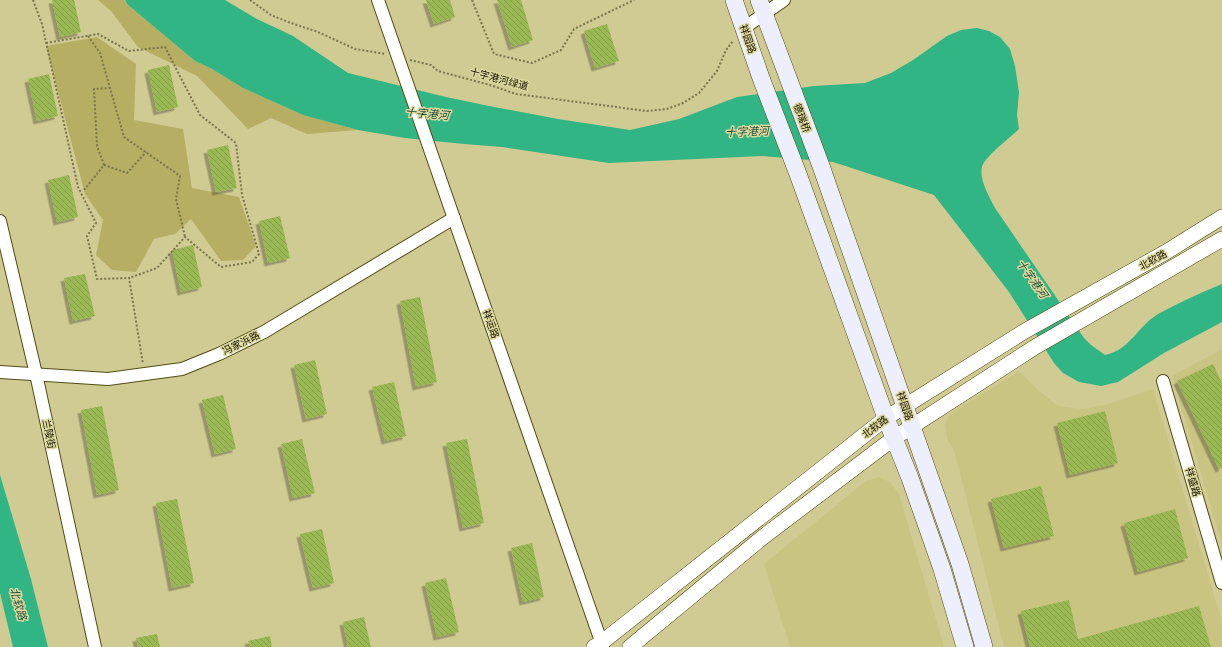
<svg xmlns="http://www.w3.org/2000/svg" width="1222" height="647" viewBox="0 0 1222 647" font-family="'Roboto Condensed','Noto Sans SC',sans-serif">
<defs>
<pattern id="building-back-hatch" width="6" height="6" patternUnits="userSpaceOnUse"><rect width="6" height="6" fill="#9ab954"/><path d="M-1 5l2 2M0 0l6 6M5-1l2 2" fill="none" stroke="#849e47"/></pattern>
<filter id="shadow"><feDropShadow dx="-3.5" dy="3.5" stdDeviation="0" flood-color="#0004"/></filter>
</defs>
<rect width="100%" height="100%" fill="#d0cb92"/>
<!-- built -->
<g fill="#cac482">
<path d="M1222 349V544L1172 376Z"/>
<path d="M1019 371 1039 391 1058 406 1083 409 1108 404 1153 389 1222 622V647H1004L954 450 947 439 945 425 949 415Z"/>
<path d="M879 477 890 482 899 494 944 647H790L764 564 866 481Z"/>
</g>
<!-- green -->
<g fill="#b6af63">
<path d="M98 0H124L127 4 195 61 212 69 243 88 303 115 358 130 307 134 271 118 248 129 197 76 138 47 111 11Z"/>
<path d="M97 37 136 64 134 120 183 129 192 188 239 197 256 246 243 260 221 261 191 219 175 234 154 239 136 272 112 270 96 255 103 220 85 194 46 46Z"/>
</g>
<!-- water -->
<g fill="#31b584">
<path d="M125 0H225L257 19 293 36 348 73 446 97 489 106 558 119 630 130 679 119 737 97 814 86 865 83 891 73 913 60 947 36 961 30 977 28 989 31 1000 37 1010 49 1015 66 1019 92 1017 115 1019 129C1011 137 984 157 982 167 979 180 989 196 995 208L1084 338 1091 345 1105 355C1130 350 1138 326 1158 314 1178 303 1200 293 1222 284V322L1164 353 1118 382 1101 386 1079 382 1063 373 1054 363 1009 292 934 195 833 162 762 156 609 163 502 147 464 144 405 138 358 130 303 115 243 88 212 69 195 61 127 4Z"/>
<path d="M0 475 31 579 48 647H13L0 593Z"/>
</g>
<!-- building -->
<g fill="url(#building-back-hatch)" filter="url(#shadow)">
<path d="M52 0H74L81 32 60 37Z"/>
<path d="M426 0H450L455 17 434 24Z"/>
<path d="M497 0H521L533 40 512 47Z"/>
<path d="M607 24 619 61 595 68 584 31Z"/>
<path d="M169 65 178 107 157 112 148 70Z"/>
<path d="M49 74 58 116 37 121 28 79Z"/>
<path d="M228 145 237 188 216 192 207 150Z"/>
<path d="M69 175 78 217 57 222 48 180Z"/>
<path d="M280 216 290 258 268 263 259 221Z"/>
<path d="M193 245 202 287 181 292 172 250Z"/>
<path d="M85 274 95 316 73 321 64 278Z"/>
<path d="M420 297 437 382 416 387 400 301Z"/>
<path d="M315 360 327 414 306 419 294 365Z"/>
<path d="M1213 364 1222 383V468L1219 469 1177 381Z"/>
<path d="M394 382 406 436 385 441 372 387Z"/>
<path d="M223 395 236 449 215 454 202 400Z"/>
<path d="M102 406 119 490 97 495 81 410Z"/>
<path d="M1105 411 1118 463 1070 475 1057 423Z"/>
<path d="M302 439 315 493 293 498 281 444Z"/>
<path d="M467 439 484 523 463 528 446 443Z"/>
<path d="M1041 486 1054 536 1004 548 991 499Z"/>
<path d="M177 499 194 583 172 588 156 503Z"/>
<path d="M1175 509 1188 558 1138 572 1124 523Z"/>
<path d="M322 529 334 583 313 588 300 534Z"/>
<path d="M532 543 544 597 523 602 511 548Z"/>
<path d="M446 578 459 632 437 637 425 583Z"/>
<path d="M1069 600 1078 639 1199 606 1211 647H1030L1021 611Z"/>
<path d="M364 617 371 647H348L343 622Z"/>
<path d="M157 634 160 647H138L136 638Z"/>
<path d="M270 636 272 647H250L248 641Z"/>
</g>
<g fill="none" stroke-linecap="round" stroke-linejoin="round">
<!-- minor casing -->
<g stroke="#524d13" stroke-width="14">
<g id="minor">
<path d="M378 0 603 647"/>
<path d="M744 28 784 0"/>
<path d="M0 221 36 374 95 647"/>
<path d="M0 372 108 379 182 369 219 354 264 332 454 218"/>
<path d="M1163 381 1222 583"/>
</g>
</g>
<!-- tertiary casing -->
<g stroke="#524d13" stroke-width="16">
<g id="tertiary">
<path d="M594 647 601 643 886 418 1025 331 1166 252 1222 217"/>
<path d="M630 647 763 537 894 438 1035 347 1222 239"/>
</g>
</g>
<!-- secondary casing -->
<g stroke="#524d13" stroke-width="18">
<g id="secondary">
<path d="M734 0 761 78 798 174 886 418 910 478 942 569 965 647"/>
<path d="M759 0 821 166 960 564 984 647"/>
</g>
</g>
<!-- path -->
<g stroke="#78744d" stroke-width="2" stroke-dasharray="2 2" stroke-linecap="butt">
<path d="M33 0 42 24 78 187 96 223 87 236 97 279 129 278 143 364"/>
<path d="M250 0 271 15 288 22 318 32 355 49 386 54"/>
<path d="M472 0 494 54 532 63 561 50 574 29 634 0"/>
<path d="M88 36 100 53 124 137 180 176 176 199 185 237"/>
<path d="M46 43 98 34 129 51 165 47 200 115 236 143 242 195 259 254 252 262 221 267 185 237 157 268 129 278"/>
<path d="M410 60 431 65 438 71 490 85 516 94 647 111 667 109 683 103 699 93 717 71 726 50 733 41"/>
<path d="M104 165 97 146 94 89 109 88"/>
<path d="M84 190 104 165 127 173 146 152"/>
</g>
<!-- minor -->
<use href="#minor" stroke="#fff" stroke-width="12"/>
<!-- tertiary -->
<use href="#tertiary" stroke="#fff" stroke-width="15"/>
<!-- secondary -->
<use href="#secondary" stroke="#eeeffd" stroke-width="17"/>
</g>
<g text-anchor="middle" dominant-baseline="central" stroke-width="3" stroke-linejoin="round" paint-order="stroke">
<!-- street labels -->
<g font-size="10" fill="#171401" stroke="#ddd89e">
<text transform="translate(748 39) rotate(71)">祥园路</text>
<text transform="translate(499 79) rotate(15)">十字港河绿道</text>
<text transform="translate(802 118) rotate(69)">德瑞桥</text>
<text transform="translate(1153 260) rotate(-29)">北软路</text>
<text transform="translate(491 324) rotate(71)">祥运路</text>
<text transform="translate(241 343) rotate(-26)">冯家浜路</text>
<text transform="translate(905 406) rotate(71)">祥园路</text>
<text transform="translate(875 427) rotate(-37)">北软路</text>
<text transform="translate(49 434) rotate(78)">兰陵街</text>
<text transform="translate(1193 482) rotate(74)">祥盛路</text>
</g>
<!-- water labels -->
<g font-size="11" font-style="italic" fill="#194c38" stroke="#ddd89e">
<text transform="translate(427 114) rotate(5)">十字港河</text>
<text transform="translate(747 132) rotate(-2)">十字港河</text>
<text transform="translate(1032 279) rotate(55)">十字港河</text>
<text transform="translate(18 604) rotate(74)">北软路</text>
</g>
</g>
</svg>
